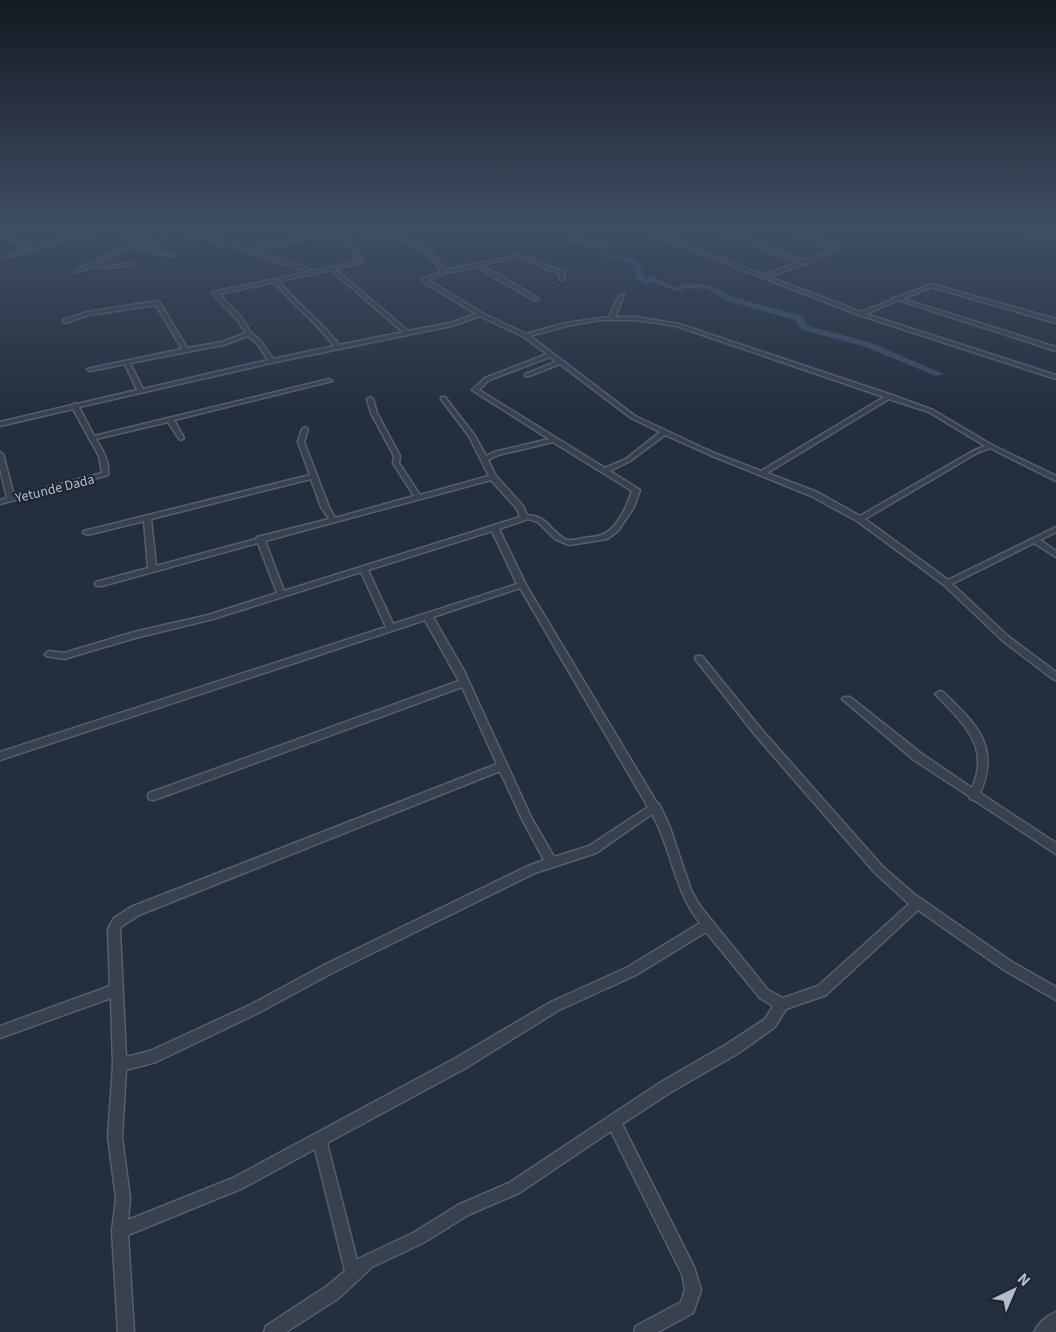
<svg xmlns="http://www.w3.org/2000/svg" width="1056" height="1332" viewBox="0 0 1056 1332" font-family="'Source Sans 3',sans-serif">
<rect width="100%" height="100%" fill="#242f3e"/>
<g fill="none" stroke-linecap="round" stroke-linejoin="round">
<!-- river -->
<path fill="#394c67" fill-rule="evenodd" d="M598 250 637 259 646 278 653 276 676 287 684 283 710 285 733 297 802 316 807 324 812 327 869 342 944 374 936 376 863 346 806 331 800 328 795 320 727 301 708 289 686 288 677 292 653 282 646 285 637 279 631 263 595 254Z"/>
<!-- minor casing -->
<g stroke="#565f6c" stroke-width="3">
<g id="minor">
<path d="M65 225C74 225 82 231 91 231 100 230 108 225 117 225L9 257 5 256 30 248 0 237V234L35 247 86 232Z"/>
<path d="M178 225H185L178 228 207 236 242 225H249L211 237 249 249 331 231 317 225C345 225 407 233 430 252 437 257 440 264 445 270L519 255 565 272 564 279 560 280V274L519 257 481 265 538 298V300H534L476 267 445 273 428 280 482 313 526 334 565 323 609 317 619 296 624 295 615 317H636L679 324 892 395 933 410 992 445 1056 476V481L990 448 977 453 865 519 948 580 1056 527V532L1040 540 1056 551V557L1034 543 952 584 1009 637 1056 672V680L1053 679 1003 641 944 585 857 521 811 496 710 455 665 435 630 461 610 471 640 490 634 507 618 531 607 539 569 545 555 539 538 522 528 519 499 529 526 585 657 803 659 804 669 825 691 890 700 906 768 990 783 998 818 986 909 904 875 873 756 736 696 660 695 658 696 656H702L762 730 883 867 914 894 1012 962 1056 987V1000L1004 970 918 910 826 995 786 1009 775 1027 737 1054 671 1092 622 1124 694 1267 701 1290 693 1313 658 1332H634L636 1326 681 1302 685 1290 682 1274 611 1131 519 1193 468 1215 423 1243 372 1267 339 1298 286 1332H264L266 1326 327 1286 345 1271 315 1149 243 1188 128 1235 134 1332H118L112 1231 116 1198 108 1137 113 1065 111 998 0 1038V1026L110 986 108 929 114 918 131 907 497 764 462 687 157 799 153 800 149 799 148 796 149 793 459 681 425 620 0 760V752L386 627 361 572 213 619 135 638 64 659 46 656 45 654 49 651 64 653 134 632 208 615 277 593 258 543 102 586H96L95 584 96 582 148 568 144 521 87 535 83 533 84 531 310 475 298 442 302 429 305 427 308 429 304 442 329 507 335 518 414 496 393 463 394 456 371 413 367 399 370 397 373 399 377 413 400 456 399 463 420 495 489 476 469 436 441 399V397H445L475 436 486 456 494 452 549 439 472 390 485 378 547 354 524 337 480 316 451 326 271 363 79 407 94 436 329 379 332 381 174 420 184 438 181 440 179 439 168 422 96 439C103 451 110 462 108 475L0 504V500L7 498 0 468V452L3 454 14 496 102 473 99 456 73 409 0 426V422L72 405 75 403 77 404 137 390 125 364 90 371 87 369 182 349 156 305 89 315 65 323 63 322V320L88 312 157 301 160 303 187 348 222 342 246 333 237 319 213 294V292L310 272 174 229 154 234 165 240V242L143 247 174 255V257L133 247 97 263 111 266 131 263 133 264V265L111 268 93 266 79 272 75 271 128 245 119 243V241ZM333 229C361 231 409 236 429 256 434 260 437 267 441 272L422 279V281L476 314 450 323 408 331 335 269 363 262C356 249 347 234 333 229ZM335 233 351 248 358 261 316 271 254 250ZM150 235 159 241 138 245 126 242ZM331 270 403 332 339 345C322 321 297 305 279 281ZM275 282C292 305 317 322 334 346L273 359 260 340 251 333 241 317 219 294ZM600 320H636L676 326 884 397 761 471 714 453 635 416 530 336 566 326ZM248 336 256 342 268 360 143 389 130 363 223 345ZM550 357 556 362 525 374V376H529L560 364 631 418 660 432 626 459 605 468 479 390 489 380ZM889 399 929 412 985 446 973 451 860 516 817 492 767 473ZM553 442 632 491C627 506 618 529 601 535 596 537 589 537 583 538 577 539 571 542 565 539 549 530 548 516 527 515L523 506 496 476 488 460 498 455ZM311 479 321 507 329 519 257 537 256 539 156 566 151 519ZM491 480 517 509 520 517 284 591 265 541ZM492 531 517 584 393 624 368 570ZM520 588 648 807 589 846 554 857 531 817 464 671 433 617ZM500 771 522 819 544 860 528 866 326 964 250 1005 150 1051 126 1057 120 930 122 926 139 915ZM652 814C672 849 674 891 700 923L628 967 551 1002 454 1059 233 1178 128 1220 130 1198 122 1137 126 1070 156 1062 258 1013 334 972 535 873 596 853ZM706 932 760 998 773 1006 765 1019 727 1044 661 1082 509 1183 458 1205 413 1233 362 1257 357 1260 327 1143 464 1069 559 1010 636 975Z"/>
<path d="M567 225 580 227 595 225 587 235 578 239 607 245 605 246 571 241V239L583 233 588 227 580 229Z"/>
<path d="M627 225C638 225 648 234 659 234 673 234 686 225 701 225L662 236 764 275 798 262 703 225H709L803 260 835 248 773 225C780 225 786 230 793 230 800 230 806 225 813 225L797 231 841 247V249L807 262V264H803L769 277 861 312 894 299V297H898L931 284 1056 319V323L931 287 903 299 1056 347V351L898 300 866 314 1056 375V379L859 315Z"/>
<path d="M1007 225H1013L1056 241V244Z"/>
<path d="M940 691 943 692C975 723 1001 746 980 793L1056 843V854L974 800 970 799 969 796 914 760 842 699 844 697H850L922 754 972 788C991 747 963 723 937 696L935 694Z"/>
<path d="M1056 1312V1331L1054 1332H1034C1038 1323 1047 1316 1056 1312Z"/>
</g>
</g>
<!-- minor -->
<use href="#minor" fill="#38414e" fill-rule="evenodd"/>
</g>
<!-- sky -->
<linearGradient id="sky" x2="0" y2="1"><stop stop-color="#141a22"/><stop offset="0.55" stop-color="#3f4d63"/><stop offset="1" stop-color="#3f4d63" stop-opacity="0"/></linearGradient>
<rect width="1056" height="412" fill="url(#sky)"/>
<g text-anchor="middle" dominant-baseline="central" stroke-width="4.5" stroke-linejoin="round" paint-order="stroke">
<!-- far-street labels -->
<g font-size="14" fill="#b4bcc9" stroke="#1d2633">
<text transform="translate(55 489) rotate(-14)">Yetunde Dada</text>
</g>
</g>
<!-- north arrow -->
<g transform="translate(1014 1290) rotate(44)" stroke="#1d2633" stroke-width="4.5" paint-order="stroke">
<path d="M0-4.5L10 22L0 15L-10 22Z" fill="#b4bcc9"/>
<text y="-9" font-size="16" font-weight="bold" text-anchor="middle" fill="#b4bcc9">N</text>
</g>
</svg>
